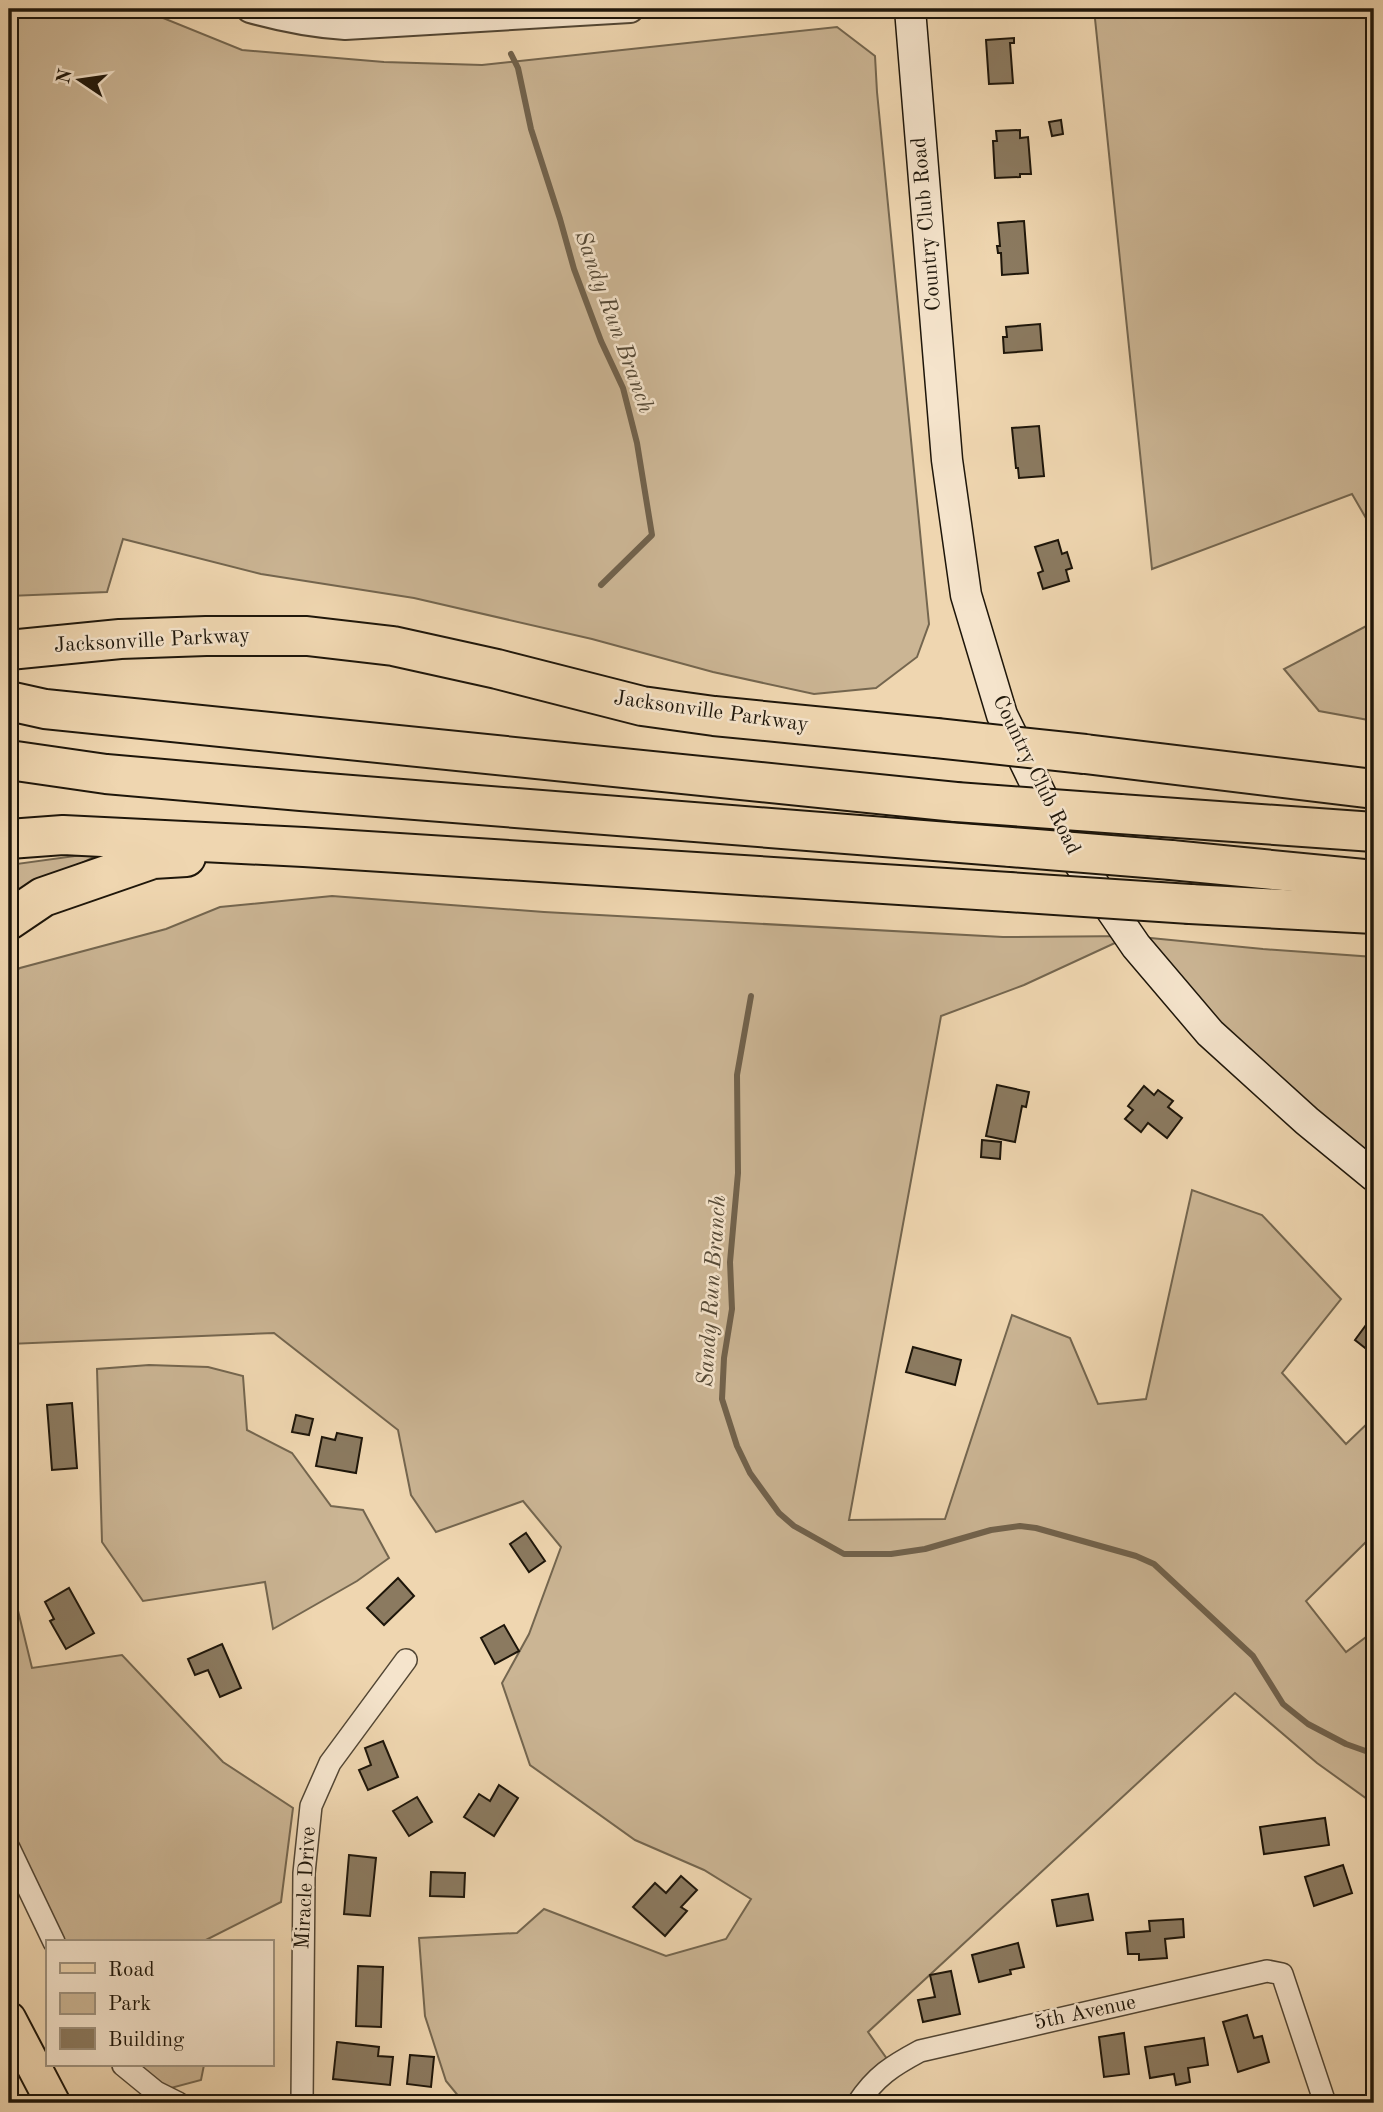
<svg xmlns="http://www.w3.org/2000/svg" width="1383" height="2112" viewBox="0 0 1383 2112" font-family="'Old Standard TT',serif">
<rect width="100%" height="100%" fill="#efd6b0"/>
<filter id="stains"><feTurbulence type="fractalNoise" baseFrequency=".00286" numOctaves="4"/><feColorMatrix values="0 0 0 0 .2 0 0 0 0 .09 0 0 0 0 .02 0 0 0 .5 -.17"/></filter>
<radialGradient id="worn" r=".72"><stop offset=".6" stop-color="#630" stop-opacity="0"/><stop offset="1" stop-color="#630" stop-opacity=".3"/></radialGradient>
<!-- green -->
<g fill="#cbb594" stroke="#74664f" stroke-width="2">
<path d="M9 9H141L242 50 384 62 482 65 837 27 875 56 877 92 929 624 917 657 876 688 814 694 713 672 592 639 414 598 261 574 123 539 107 592 9 596Z"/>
<path d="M1094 9H1374V532L1352 494 1152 569Z"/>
<path d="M1374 622V721L1319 711 1284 669Z"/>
<path d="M104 852 9 900V865Z"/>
<path d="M332 896 544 912 1003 937 1130 936 1263 949 1374 957V1176L1130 936 1024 985 941 1016 849 1520 945 1519 1012 1315 1070 1338 1098 1404 1146 1399 1192 1190 1262 1215 1341 1299 1282 1373 1346 1444 1374 1417V1534L1306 1601 1346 1652 1374 1631V1804L1317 1763 1235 1693 868 2032 892 2066 858 2103H464L446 2081 425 2016 419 1938 517 1933 544 1909 666 1956 726 1939 751 1899 704 1870 635 1840 530 1765 502 1683 529 1634 561 1547 523 1501 436 1532 411 1495 398 1430 274 1333 9 1344V976L20 968 166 929 220 907Z"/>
<path d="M149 1365 208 1367 243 1376 247 1430 292 1453 331 1506 363 1510 389 1558 357 1581 273 1629 265 1582 143 1601 102 1542 97 1369Z"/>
<path d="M9 1585 12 1586 32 1668 122 1655 223 1762 293 1808 281 1902 202 1942H54L9 1848Z"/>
<path d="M123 2065H204L201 2080 156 2092Z"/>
</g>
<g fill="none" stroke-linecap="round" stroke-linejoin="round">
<!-- stream -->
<g stroke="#71624c" stroke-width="6">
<path d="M511 54 518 68 531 129 560 219 574 269 601 341 623 388 637 443 652 535 601 585"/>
<path d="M751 996 737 1075 738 1173 730 1262 732 1309 724 1358 722 1399 737 1446 750 1473 779 1513 794 1526 844 1554H891L925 1549 991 1530 1020 1526 1036 1528 1136 1556 1154 1564 1253 1656 1283 1704 1308 1724 1346 1744 1374 1754"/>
</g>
</g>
<!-- building -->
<g fill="#8b7a60" stroke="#1e160a" stroke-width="2">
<path d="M1014 38V43H1010L1013 83 989 84 986 40Z"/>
<path d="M1061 120 1063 134 1052 136 1049 122Z"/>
<path d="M1020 130V138L1028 137 1031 174H1020V177L995 178 993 141H997L996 131Z"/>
<path d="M1024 221 1028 273 1002 275 1001 253H998L997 246H1000L998 223Z"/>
<path d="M1040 324 1042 350 1004 353 1003 337H1007L1006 327Z"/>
<path d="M1039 426 1044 476 1019 478 1018 468H1016L1012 428Z"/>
<path d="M1058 540 1062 554 1067 552 1072 568 1066 570 1069 581 1043 589 1038 573 1043 571 1035 547Z"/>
<path d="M997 1085 1029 1092 1026 1107 1022 1106 1015 1142 986 1136Z"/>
<path d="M1144 1086 1154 1095 1158 1090 1173 1101 1168 1107 1182 1118 1167 1138 1148 1123 1141 1132 1125 1119 1133 1110 1128 1106Z"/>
<path d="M982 1140 1001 1142 1000 1159 981 1157Z"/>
<path d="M1374 1314V1355L1355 1340Z"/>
<path d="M913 1347 961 1360 955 1385 906 1372Z"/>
<path d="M72 1403 77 1468 52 1470 47 1405Z"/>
<path d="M296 1415 313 1419 309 1435 292 1432Z"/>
<path d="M337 1433 362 1438 356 1473 316 1466 322 1437 335 1440Z"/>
<path d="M526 1533 545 1561 529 1572 510 1544Z"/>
<path d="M398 1578 414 1596 384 1625 367 1608Z"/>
<path d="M69 1588 94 1633 66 1649 50 1621 54 1619 45 1602Z"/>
<path d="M504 1625 519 1651 495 1664 481 1638Z"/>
<path d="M222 1644 241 1688 220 1697 208 1670 195 1675 188 1659Z"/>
<path d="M383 1741 398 1777 368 1790 359 1770 371 1765 365 1748Z"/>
<path d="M499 1785 518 1798 494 1836 464 1817 479 1794 490 1801Z"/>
<path d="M417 1797 432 1822 409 1836 393 1811Z"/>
<path d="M1325 1818 1329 1845 1264 1854 1260 1827Z"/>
<path d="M349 1855 376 1858 370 1916 344 1914Z"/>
<path d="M1343 1865 1352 1893 1314 1906 1305 1877Z"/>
<path d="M431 1872 465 1873 464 1897 430 1896Z"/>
<path d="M681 1876 697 1890 681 1907 687 1911 665 1936 633 1907 655 1883 666 1893Z"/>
<path d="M1088 1894 1093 1920 1057 1926 1052 1900Z"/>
<path d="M1183 1919 1184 1937 1165 1939 1167 1958 1139 1960V1954H1128L1126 1933 1150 1931 1149 1921Z"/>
<path d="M1018 1943 1024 1967 1010 1970 1011 1974 979 1982 972 1955Z"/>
<path d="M358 1966 383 1967 381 2027 356 2026Z"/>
<path d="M951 1971 960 2014 923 2022 918 2000 935 1997 930 1975Z"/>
<path d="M1247 2015 1254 2038 1262 2036 1269 2062 1238 2072 1223 2022Z"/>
<path d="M1124 2033 1129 2074 1104 2077 1099 2037Z"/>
<path d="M1204 2038 1208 2065 1188 2068 1190 2082 1176 2085 1174 2074 1150 2078 1145 2047Z"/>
<path d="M337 2042 379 2047 378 2056 393 2057 390 2085 333 2079Z"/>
<path d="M410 2055 434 2057 431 2087 407 2084Z"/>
</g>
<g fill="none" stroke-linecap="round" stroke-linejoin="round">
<!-- minor casing -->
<g stroke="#524634" stroke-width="24">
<g id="minor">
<path d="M9 1848 54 1942"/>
<path d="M123 2065 156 2092 178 2103"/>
<path d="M302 2103 304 1873 311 1806 330 1763 406 1660"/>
<path d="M858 2103C876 2076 892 2066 920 2051L1267 1971 1282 1974 1325 2103"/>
</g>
</g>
<!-- tertiary casing -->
<g stroke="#524634" stroke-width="30">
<path id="tertiary" d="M250 9C282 18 312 24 345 26L630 9"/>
</g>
<!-- secondary casing -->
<g stroke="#1e160a" stroke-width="33">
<path id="secondary" d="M910 9 947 460 966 595 1002 715 1062 838 1136 946 1210 1033 1307 1121 1374 1176"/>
</g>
<!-- primary casing -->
<g stroke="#1e160a" stroke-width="37">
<path id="primary" d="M9 2019 53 2103"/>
</g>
<!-- motorway casing -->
<g stroke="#1e160a" stroke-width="42">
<g id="motorway">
<path d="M9 650 120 639 206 636H307L393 646 497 669 642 706 714 716 936 738"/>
<path d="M9 701 45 709 956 802"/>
<path d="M1085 754 1374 789"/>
<path d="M9 760 106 774 301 791 1011 847"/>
<path d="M1120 814 1374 832"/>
<path d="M9 839 63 835 304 847 1009 892"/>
<path d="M1171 860 1374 880"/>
<path d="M1190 904 1374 914"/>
<path d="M9 920 43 897 153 859 186 857"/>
</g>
</g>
<!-- minor -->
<use href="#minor" stroke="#f5e4cc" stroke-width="21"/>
<!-- tertiary -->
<use href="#tertiary" stroke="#f5e4cc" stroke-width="26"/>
<!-- secondary -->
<use href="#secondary" stroke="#f5e4cc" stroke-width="30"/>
<!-- primary -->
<use href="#primary" stroke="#efd6b0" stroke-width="33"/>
<!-- motorway -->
<use href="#motorway" stroke="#efd6b0" stroke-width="38"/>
<!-- motorway-bridge casing -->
<g stroke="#1e160a" stroke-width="42" stroke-linecap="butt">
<g id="motorway-bridge">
<path d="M936 738 1085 754"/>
<path d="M956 802 1120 814"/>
<path d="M1011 847 1171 860"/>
<path d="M1009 892 1190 904"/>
</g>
</g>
<!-- motorway-bridge -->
<use href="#motorway-bridge" stroke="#efd6b0" stroke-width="38"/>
</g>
<g text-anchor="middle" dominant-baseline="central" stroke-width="5" stroke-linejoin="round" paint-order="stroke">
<!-- street labels -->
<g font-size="21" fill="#1e160a" stroke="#f5e4cc">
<text transform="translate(927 224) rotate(-95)">Country Club Road</text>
<text transform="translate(152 641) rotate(-3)">Jacksonville Parkway</text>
<text transform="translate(711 712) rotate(8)">Jacksonville Parkway</text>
<text transform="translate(1036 775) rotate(64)">Country Club Road</text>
<text transform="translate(306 1888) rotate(-87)">Miracle Drive</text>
<text transform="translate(1085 2013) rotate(-12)">5th Avenue</text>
</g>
<!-- water labels -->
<g font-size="23" font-style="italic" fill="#554936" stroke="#f5e4cc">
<text transform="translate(614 322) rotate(70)">Sandy Run Branch</text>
<text transform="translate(712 1291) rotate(-86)">Sandy Run Branch</text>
</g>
</g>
<!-- margin -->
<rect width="1383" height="2112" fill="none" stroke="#efd6b0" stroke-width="35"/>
<rect x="10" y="10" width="1362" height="2091" fill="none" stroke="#1e160a" stroke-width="3.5"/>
<rect x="18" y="18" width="1348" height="2077" fill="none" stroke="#1e160a" stroke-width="2"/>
<!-- legend -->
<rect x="46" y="1940" width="228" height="126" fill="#f5e4cc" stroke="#9f927e" stroke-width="2"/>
<rect x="60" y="1963" width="35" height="10" fill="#efd6b0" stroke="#9f927e" stroke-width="2"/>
<text x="108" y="1976" font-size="21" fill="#1e160a">Road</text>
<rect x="60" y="1993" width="35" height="21" fill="#cbb594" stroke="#9f927e" stroke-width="2"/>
<text x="108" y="2010" font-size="21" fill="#1e160a">Park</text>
<rect x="60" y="2028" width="35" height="21" fill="#8b7a60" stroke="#9f927e" stroke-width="2"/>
<text x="108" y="2046" font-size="21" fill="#1e160a">Building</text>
<!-- north arrow -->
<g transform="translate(80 80) rotate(283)" stroke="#f5e4cc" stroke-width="5" paint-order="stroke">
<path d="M0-5L12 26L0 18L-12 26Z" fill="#1e160a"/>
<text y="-10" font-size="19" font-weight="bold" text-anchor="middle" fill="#1e160a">N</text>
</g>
<rect width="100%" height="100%" filter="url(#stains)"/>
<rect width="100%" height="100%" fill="url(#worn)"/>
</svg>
